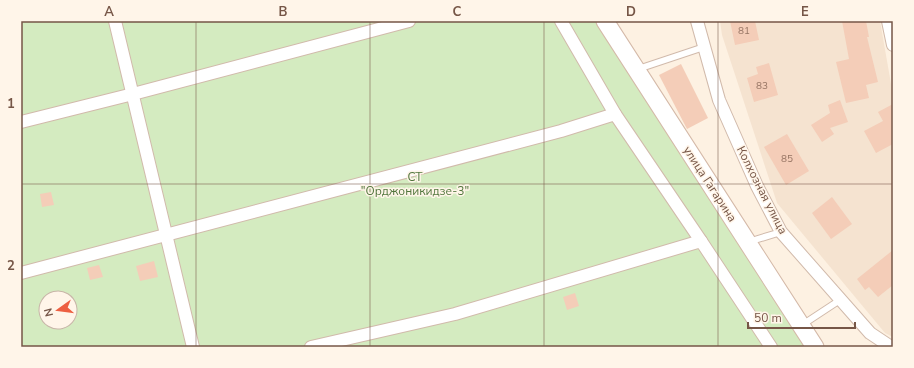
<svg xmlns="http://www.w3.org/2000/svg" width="914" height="368" viewBox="0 0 914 368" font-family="'Nunito Sans',sans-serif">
<rect width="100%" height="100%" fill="#fdf1e2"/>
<!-- residential -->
<path fill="#f5e3d0" d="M720 21H880L893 95V337L885 333 777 203 722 35Z"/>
<!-- green -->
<path fill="#d4ebc0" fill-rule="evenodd" d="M21 21H600L809 347H21ZM46 298H70V322H46Z"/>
<!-- building -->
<g fill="#f4cdb8">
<path d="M730 21H755L759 40 735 45Z"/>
<path d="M842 21H866L869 37H867L878 82 866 85 869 98 846 103 836 62 849 59Z"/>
<path d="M769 63 778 95 754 102 747 78 758 74 756 67Z"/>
<path d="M681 64 708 118 687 129 659 75Z"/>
<path d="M840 100 848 122 830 128 834 134 822 142 811 125 830 113 828 105Z"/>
<path d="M893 104V144L876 153 864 131 883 121 878 112Z"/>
<path d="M787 134 809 171 786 185 764 147Z"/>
<path d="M51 192 54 205 42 207 40 194Z"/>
<path d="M832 197 852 224 831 239 812 213Z"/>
<path d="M893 250V285L878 297 869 287 865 290 857 279Z"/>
<path d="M154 261 158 277 140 281 136 266Z"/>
<path d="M99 265 103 277 90 280 87 268Z"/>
<path d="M575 293 579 306 567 310 563 297Z"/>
</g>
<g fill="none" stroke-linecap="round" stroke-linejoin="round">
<!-- lane casing -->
<g stroke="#d1baab" stroke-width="8">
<g id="lane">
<path d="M638 69 704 47"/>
<path d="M748 242 781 232"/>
<path d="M802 325 840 300"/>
</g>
</g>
<!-- street casing -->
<g stroke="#d1baab" stroke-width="14">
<g id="street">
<path d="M115 21 193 347"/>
<path d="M561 21 615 114"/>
<path d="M697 21 719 100 757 186 781 232 870 333 891 347"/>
<path d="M888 21 893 45"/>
<path d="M21 122 133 94 409 21"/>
<path d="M21 273 561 131 615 114 701 241"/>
<path d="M311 347 455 314 701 241 771 347"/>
</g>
</g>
<!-- secondary casing -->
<g stroke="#d4b9a8" stroke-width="19">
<path id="secondary" d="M605 21 815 347"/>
</g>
<!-- lane -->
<use href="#lane" stroke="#fff" stroke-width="6"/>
<!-- street -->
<use href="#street" stroke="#fff" stroke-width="12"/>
<!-- secondary -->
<use href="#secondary" stroke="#fff" stroke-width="17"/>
</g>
<!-- grid -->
<path fill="none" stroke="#765647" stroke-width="1" stroke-opacity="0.55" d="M196 21V347M370 21V347M544 21V347M718 21V347M21 184H893"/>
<g text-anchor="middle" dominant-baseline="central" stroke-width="3" stroke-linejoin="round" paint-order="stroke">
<!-- number labels -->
<g font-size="10" fill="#967463">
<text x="744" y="31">81</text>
<text x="762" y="86">83</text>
<text x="787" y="159">85</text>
</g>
<!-- park labels -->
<g font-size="12" fill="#51763c" stroke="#fff5e9">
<text x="415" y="177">СТ<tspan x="415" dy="14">"Орджоникидзе-3"</tspan></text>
</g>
<!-- street labels -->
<g font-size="12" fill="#765647" stroke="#fff5e9">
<text transform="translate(710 184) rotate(57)">улица Гагарина</text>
<text transform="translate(762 190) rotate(63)">Колхозная улица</text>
</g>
</g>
<!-- border -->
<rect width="914" height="368" fill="none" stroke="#fff5e9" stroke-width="44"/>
<!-- north arrow -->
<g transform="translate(58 310) rotate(256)"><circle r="19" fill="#fff5e9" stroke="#c8b5a8"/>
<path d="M0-3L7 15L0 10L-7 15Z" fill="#ed5f41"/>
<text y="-6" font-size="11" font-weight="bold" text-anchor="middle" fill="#765647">N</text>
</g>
<!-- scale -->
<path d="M748 322v6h107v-6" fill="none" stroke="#765647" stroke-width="2"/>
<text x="754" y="322" font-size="12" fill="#765647" stroke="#fff5e9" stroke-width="3" paint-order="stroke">50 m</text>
<rect x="22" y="22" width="870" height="324" fill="none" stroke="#765647" stroke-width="1.5"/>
<g font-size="13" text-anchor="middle" font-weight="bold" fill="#765647">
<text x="109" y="16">A</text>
<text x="283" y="16">B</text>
<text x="457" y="16">C</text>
<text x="631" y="16">D</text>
<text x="805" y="16">E</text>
<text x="11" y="108">1</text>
<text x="11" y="270">2</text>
</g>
</svg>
